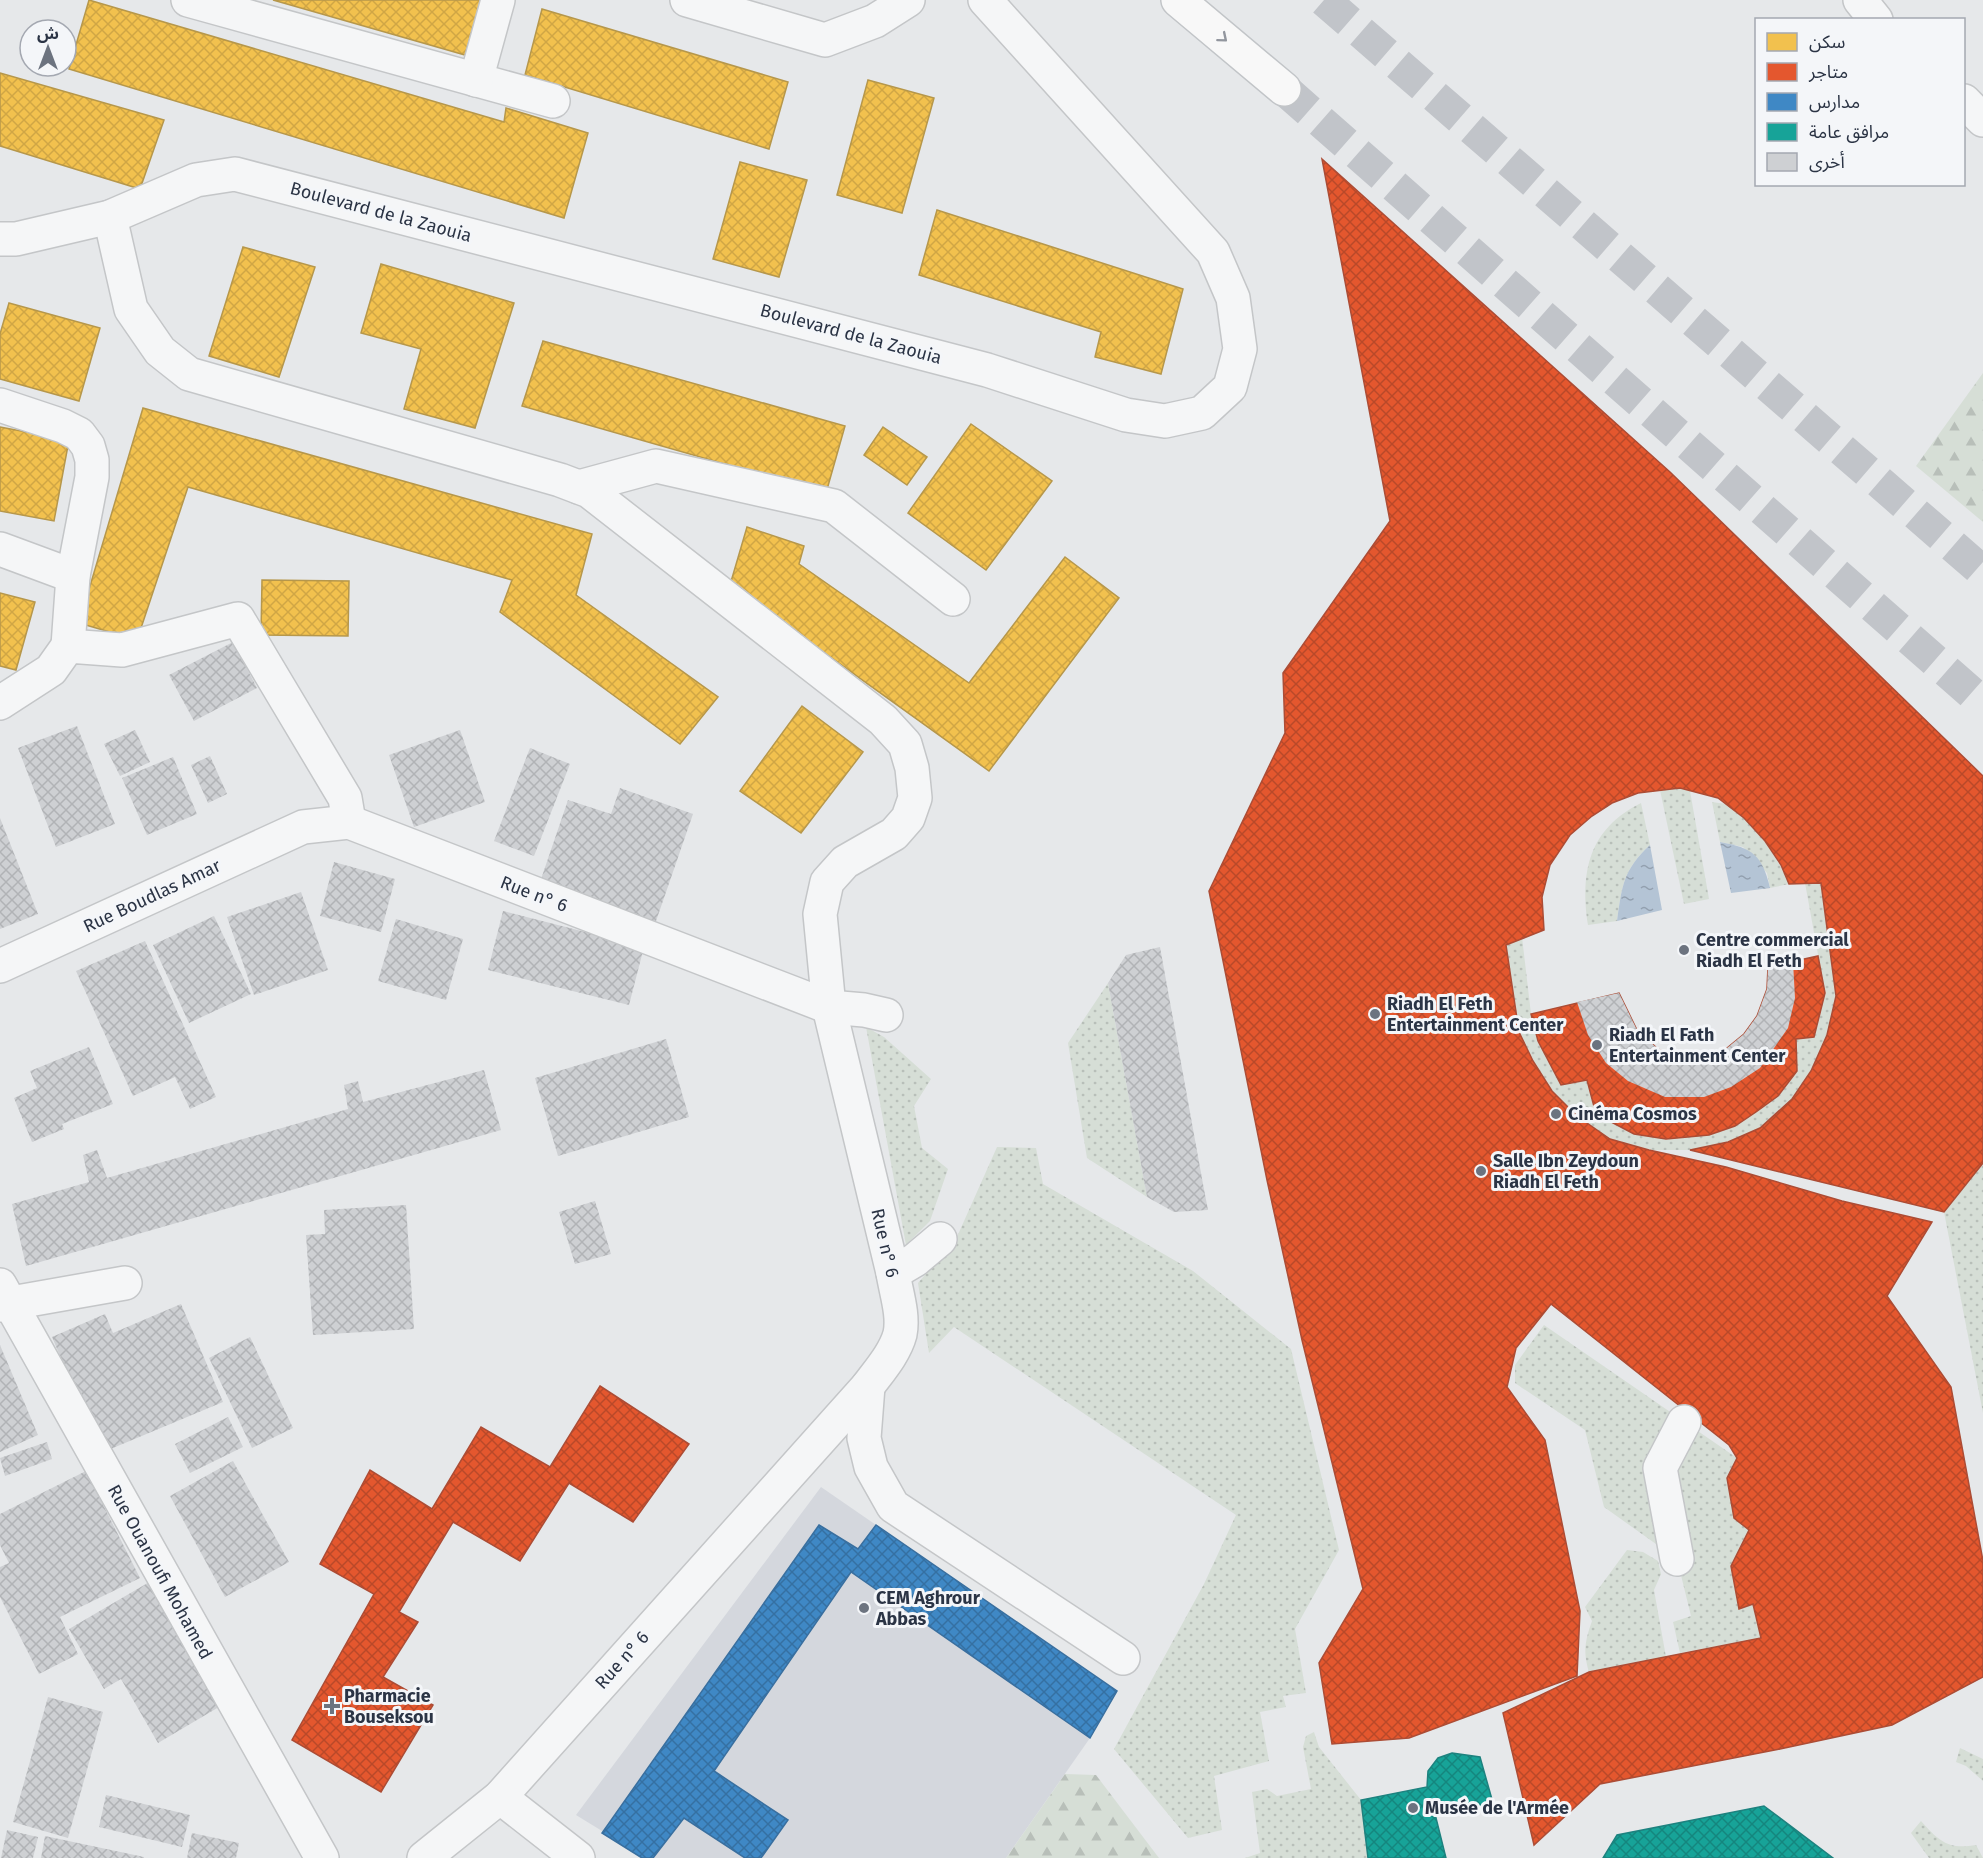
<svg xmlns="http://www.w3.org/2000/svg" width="1983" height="1858" viewBox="0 0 1983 1858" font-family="'Fira Sans','Noto Sans Arabic',sans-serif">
<defs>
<pattern id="green-dots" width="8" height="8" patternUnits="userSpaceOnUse" patternTransform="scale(1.5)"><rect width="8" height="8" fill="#d6ded6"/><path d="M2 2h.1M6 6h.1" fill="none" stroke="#b8bfb9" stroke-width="1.8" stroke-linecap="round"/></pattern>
<pattern id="forest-firs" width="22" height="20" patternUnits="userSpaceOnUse" patternTransform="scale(1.5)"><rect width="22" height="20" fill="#d6ded6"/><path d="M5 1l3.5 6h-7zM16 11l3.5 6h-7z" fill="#b8bfb9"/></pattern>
<pattern id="water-ripples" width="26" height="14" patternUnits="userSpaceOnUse" patternTransform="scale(1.5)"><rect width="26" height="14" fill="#b4c4d5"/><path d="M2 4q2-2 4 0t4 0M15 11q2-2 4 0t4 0" fill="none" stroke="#93a0af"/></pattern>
<pattern id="homes-cross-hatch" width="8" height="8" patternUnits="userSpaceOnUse" patternTransform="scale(1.5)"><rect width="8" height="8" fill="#f2c14e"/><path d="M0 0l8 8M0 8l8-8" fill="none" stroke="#d0a645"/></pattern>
<pattern id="shops-cross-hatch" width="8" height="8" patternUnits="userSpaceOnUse" patternTransform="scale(1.5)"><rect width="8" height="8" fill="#e4572e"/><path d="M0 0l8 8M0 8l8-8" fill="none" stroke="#b94929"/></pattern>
<pattern id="schools-cross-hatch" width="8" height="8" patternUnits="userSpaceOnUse" patternTransform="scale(1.5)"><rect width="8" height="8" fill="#3f88c5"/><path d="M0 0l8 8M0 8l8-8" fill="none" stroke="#3570a2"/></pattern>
<pattern id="public-cross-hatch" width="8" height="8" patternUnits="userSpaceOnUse" patternTransform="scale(1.5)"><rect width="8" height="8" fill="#17a398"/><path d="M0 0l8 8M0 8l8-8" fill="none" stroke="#15867e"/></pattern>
<pattern id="building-cross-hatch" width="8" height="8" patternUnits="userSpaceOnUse" patternTransform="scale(1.5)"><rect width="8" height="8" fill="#ced0d3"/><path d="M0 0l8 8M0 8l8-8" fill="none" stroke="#b1b3b6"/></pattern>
</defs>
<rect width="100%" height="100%" fill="#e6e8ea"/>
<!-- built -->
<path fill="#d4d7dd" d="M821 1487 1117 1691 1090 1738 1006 1858H646L576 1815Z"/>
<!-- green -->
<g fill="url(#green-dots)">
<path d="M1680 788 1690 791 1709 899 1684 904 1660 790Z"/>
<path d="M1712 802C1716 803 1722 803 1726 804 1751 814 1779 860 1789 884L1770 888 1767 873 1743 847 1720 842Z"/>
<path d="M1641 803 1650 845C1623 870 1622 886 1617 921L1588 925C1580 871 1589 829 1641 803Z"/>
<path d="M1805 883H1821L1836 996 1827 1035 1811 1071 1792 1099 1760 1128 1728 1142 1690 1150H1649L1610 1139 1577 1116 1552 1091 1533 1061 1519 1032 1506 945 1522 937 1531 1014 1538 1041 1561 1085 1587 1080 1596 1114 1634 1134 1735 1126 1778 1096 1797 1071 1796 1039 1814 1036 1825 993Z"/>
<path d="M1108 983 1147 1197 1087 1158 1068 1043Z"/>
<path d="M866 1027 884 1037 931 1079 914 1106 922 1148 948 1169 930 1221 906 1245Z"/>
<path d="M997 1147 1036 1148 1043 1184 1193 1271 1291 1349 1339 1550 1295 1629 1306 1693 1283 1696 1286 1707 1260 1712 1269 1761 1214 1776 1222 1830 1188 1838 1114 1749 1204 1584 1236 1515 954 1327 929 1353 918 1283 956 1239Z"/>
<path d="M1983 1163V1413L1944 1212Z"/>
<path d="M1544 1325 1737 1458 1734 1518 1749 1530 1731 1566 1739 1608 1753 1604 1761 1638 1680 1653 1673 1622 1691 1616 1677 1559 1604 1507 1585 1430 1515 1383V1365Z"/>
<path d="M1627 1550 1643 1552 1658 1561 1661 1574 1654 1590 1666 1657 1589 1672C1583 1651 1585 1641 1592 1621L1585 1607Z"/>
<path d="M1314 1732 1319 1747 1361 1800 1368 1858H1245L1260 1853 1252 1792 1267 1789 1277 1796 1311 1789 1303 1747 1306 1736Z"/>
<path d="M1960 1748 1983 1759V1781L1966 1766 1956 1762Z"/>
<path d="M1921 1821C1939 1841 1948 1850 1976 1845L1983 1858H1929L1911 1833Z"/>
</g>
<!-- forest -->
<g fill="url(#forest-firs)">
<path d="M1983 373V522L1916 466Z"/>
<path d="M1065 1774 1096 1775 1159 1858H1006Z"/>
</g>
<!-- water -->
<g fill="url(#water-ripples)">
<path d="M1720 842C1753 848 1762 855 1770 888L1731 893Z"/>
<path d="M1650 845 1662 910 1617 921C1622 886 1623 870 1650 845Z"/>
</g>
<!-- homes -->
<g fill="url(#homes-cross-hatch)" stroke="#b6974b" stroke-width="1.5">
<path d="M89 0 504 122 506 108 588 133 564 218 69 69Z"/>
<path d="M273 0H481L465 55Z"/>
<path d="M542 9 788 82 769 149 525 75Z"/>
<path d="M0 73 164 120 140 189 0 146Z"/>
<path d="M868 80 934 98 902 213 837 195Z"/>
<path d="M740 162 807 180 779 277 713 259Z"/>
<path d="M937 210 1183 289 1161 374 1095 357 1101 332 919 275Z"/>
<path d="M243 247 315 267 279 377 209 356Z"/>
<path d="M381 264 514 303 475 428 404 409 421 349 361 333Z"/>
<path d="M9 303 100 328 79 401 0 379V334Z"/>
<path d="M543 341 845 426 826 493 522 406Z"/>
<path d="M143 408 592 534 576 595 718 697 680 744 500 612 512 580 188 487 137 640 79 623Z"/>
<path d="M971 424 1052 481 986 570 908 513Z"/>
<path d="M0 427 69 440 54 521 0 511Z"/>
<path d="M883 427 927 457 907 485 864 455Z"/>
<path d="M747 527 804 546 799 564 969 683 1065 557 1119 598 989 771 730 585Z"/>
<path d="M262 580 349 581 348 636 261 635Z"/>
<path d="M0 593 35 602 16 670 0 666Z"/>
<path d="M802 706 863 752 801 833 740 791Z"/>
</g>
<!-- shops -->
<g fill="url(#shops-cross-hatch)" stroke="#ac4c35" stroke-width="1.5">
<path d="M1322 159 1670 472 1983 776V1163L1944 1212 1690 1150 1728 1142 1760 1128 1792 1099 1811 1071 1827 1035 1836 996 1821 883 1789 884 1781 865 1765 841 1744 818 1718 798 1680 788 1638 793 1612 803 1592 816 1570 835 1550 865 1542 897 1544 930 1506 945 1519 1032 1533 1061 1552 1091 1577 1116 1610 1139 1649 1150 1726 1167 1842 1201 1932 1222 1887 1296 1951 1387 1983 1561V1677L1892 1725 1780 1749 1600 1784 1534 1845 1503 1713 1589 1672 1761 1638 1753 1604 1739 1609 1731 1566 1749 1530 1734 1518 1727 1478 1737 1458 1729 1445 1551 1304 1516 1348 1507 1387 1545 1440 1580 1611 1577 1676 1409 1738 1332 1744 1319 1663 1363 1589 1302 1340 1267 1180 1209 891 1285 733 1283 673 1390 521Z"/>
<path d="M1818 956 1825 993 1814 1037 1796 1039 1797 1071 1778 1096 1756 1112 1735 1126 1709 1135 1666 1139 1634 1134 1596 1114 1587 1080 1561 1085 1538 1041 1531 1014 1619 993 1637 1030 1658 1049 1677 1058 1701 1060 1727 1048 1744 1034 1757 1016 1767 989 1768 967Z"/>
<path d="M600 1386 689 1444 633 1522 569 1483 520 1561 453 1522 399 1612 418 1622 383 1677 433 1705 381 1792 292 1740 374 1594 320 1564 370 1470 432 1509 481 1427 550 1467Z"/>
</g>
<!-- schools -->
<path fill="url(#schools-cross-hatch)" stroke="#396f9f" stroke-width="1.5" d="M819 1525 858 1549 876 1525 1117 1691 1090 1738 851 1572 714 1771 788 1820 761 1858H745L684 1818 653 1858H642L602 1833Z"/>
<!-- public -->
<g fill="url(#public-cross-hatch)" stroke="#1d827f" stroke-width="1.5">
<path d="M1452 1753 1480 1757 1493 1803 1435 1814 1446 1858H1368L1361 1800 1427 1787 1428 1771 1438 1758Z"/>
<path d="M1764 1806 1833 1858H1603L1617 1835Z"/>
</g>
<!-- building -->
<g fill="url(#building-cross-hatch)">
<path d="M233 642 257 688 194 721 169 675Z"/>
<path d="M77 726 115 824 56 847 18 748Z"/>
<path d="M135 730 150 762 120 776 104 744Z"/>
<path d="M460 730 485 802 414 827 389 755Z"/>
<path d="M530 748 570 764 534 856 494 841Z"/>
<path d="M210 756 227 794 208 803 191 765Z"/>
<path d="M173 757 197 814 147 835 122 778Z"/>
<path d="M620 788 693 814 655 924 539 885 568 800 611 814Z"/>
<path d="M0 818 38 914 0 929Z"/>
<path d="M334 862 395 879 381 932 320 916Z"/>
<path d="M301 892 328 970 254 995 227 917Z"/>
<path d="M503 911 644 947 629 1005 488 970Z"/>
<path d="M214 916 251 994 189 1023 153 945Z"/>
<path d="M396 919 463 939 446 1000 378 981Z"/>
<path d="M145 941 216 1097 190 1109 175 1077 133 1096 76 971Z"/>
<path d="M1160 947 1203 1184 1208 1210 1174 1212 1147 1197 1108 983 1126 955Z"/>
<path d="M1793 962 1795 998 1788 1028 1760 1068 1731 1087 1704 1097H1665L1628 1081 1606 1063 1588 1035 1577 1002 1619 993 1637 1030 1658 1049 1677 1058 1701 1060 1727 1048 1744 1034 1757 1016 1767 989 1768 967Z"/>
<path d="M666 1039 689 1117 558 1156 535 1078Z"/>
<path d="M89 1047 113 1104 62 1124 64 1129 32 1142 14 1098 37 1088 30 1071Z"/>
<path d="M484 1070 501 1130 26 1266 12 1204 89 1182 83 1155 97 1150 107 1178 348 1109 344 1085 358 1081 363 1102Z"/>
<path d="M595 1201 611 1254 575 1264 559 1212Z"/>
<path d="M406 1205 414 1329 313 1335 306 1235 325 1234 324 1210Z"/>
<path d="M181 1304 223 1402 101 1453 52 1337 105 1314 113 1333Z"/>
<path d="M250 1337 293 1428 252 1448 209 1358Z"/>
<path d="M0 1345 38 1435 0 1452Z"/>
<path d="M228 1417 243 1447 190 1473 175 1444Z"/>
<path d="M47 1442 52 1459 5 1476 0 1458Z"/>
<path d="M233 1461 289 1562 225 1597 170 1496Z"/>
<path d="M86 1471 140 1578 60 1617 78 1654 39 1674 0 1597V1567L9 1563 0 1545V1514Z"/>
<path d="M151 1581 224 1704 158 1743 121 1679 104 1689 69 1629Z"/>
<path d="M48 1697 103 1712 68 1838 13 1822Z"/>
<path d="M106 1795 190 1815 182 1847 99 1827Z"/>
<path d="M7 1830 38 1837 33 1858H1Z"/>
<path d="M192 1833 239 1843 236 1858H187Z"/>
<path d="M45 1836 144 1857V1858H41Z"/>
</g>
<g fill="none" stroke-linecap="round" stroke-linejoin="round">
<!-- major-tunnel -->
<g stroke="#c1c4c9" stroke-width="33" stroke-dasharray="33 16" stroke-linecap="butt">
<path d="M1324 0 1983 572"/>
<path d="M1284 89 1983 703"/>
</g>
<!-- minor casing -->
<g stroke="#c4c6c8" stroke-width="36">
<g id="minor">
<path d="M188 0 553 101"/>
<path d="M687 0 825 40 875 21 908 0"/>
<path d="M1860 0 1876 20"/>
<path d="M476 80 498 0"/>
<path d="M1964 101 1983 120"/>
<path d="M110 217 131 309 160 351 189 374 560 480 589 491 883 720 905 744 912 768 915 798 908 818 894 834 845 862 827 882 820 914 829 1007 893 1273C896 1292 904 1315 900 1334 895 1353 879 1371 868 1386L500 1797 424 1858"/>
<path d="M0 239H16L110 217 196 180 235 174 987 370 1126 415 1165 421 1202 413 1230 387 1240 349 1233 298 1213 252 985 0"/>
<path d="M0 405 63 426 79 434 88 446 92 460V477L73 576 68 646"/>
<path d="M579 487 656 466 834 506 953 599"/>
<path d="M0 549 73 576"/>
<path d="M0 703 51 670 68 646 122 650 238 619 345 798 349 822"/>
<path d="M0 966 303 827 349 822 829 1007 864 1010 886 1015"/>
<path d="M893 1273 915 1260 940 1239"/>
<path d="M0 1285 322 1858"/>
<path d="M0 1305 125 1283"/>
<path d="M868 1386 864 1438 871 1467 893 1506 1123 1658"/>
<path d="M1677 1559 1660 1468 1684 1422"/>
<path d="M500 1797 578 1858"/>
</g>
</g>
<!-- major casing -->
<g stroke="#c2c5c8" stroke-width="36">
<path id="major" d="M1178 0 1284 89"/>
</g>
<!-- minor -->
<use href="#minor" stroke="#f5f6f7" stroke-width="33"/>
<!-- major -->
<use href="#major" stroke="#f8f8f8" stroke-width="33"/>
</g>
<!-- one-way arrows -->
<defs><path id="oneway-chevron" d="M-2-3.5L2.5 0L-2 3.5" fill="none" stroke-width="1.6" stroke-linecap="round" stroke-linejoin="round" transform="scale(1.5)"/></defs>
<use stroke="#92969e" href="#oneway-chevron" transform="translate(1223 38) rotate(40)"/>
<!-- markers -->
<g fill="#6c737f" stroke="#f4f6f9" stroke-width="2">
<circle cx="1684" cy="950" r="6"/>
<circle cx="1375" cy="1014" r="6"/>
<circle cx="1597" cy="1045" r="6"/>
<circle cx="1556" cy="1114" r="6"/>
<circle cx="1481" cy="1171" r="6"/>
<circle cx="864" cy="1608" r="6"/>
<path d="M329 1697h6v6h6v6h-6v6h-6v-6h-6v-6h6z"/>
<circle cx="1413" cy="1808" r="6"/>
</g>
<g text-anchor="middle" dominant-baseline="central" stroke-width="6" stroke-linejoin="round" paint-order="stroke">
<!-- street labels -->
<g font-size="18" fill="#2b3445" stroke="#f4f6f9">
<text transform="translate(381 212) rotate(15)">Boulevard de la Zaouia</text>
<text transform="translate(851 334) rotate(15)">Boulevard de la Zaouia</text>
<text transform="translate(534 894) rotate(21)">Rue n° 6</text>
<text transform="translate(152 896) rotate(-25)">Rue Boudlas Amar</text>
<text transform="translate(885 1243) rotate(77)">Rue n° 6</text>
<text transform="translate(160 1572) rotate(61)">Rue Ouanoufi Mohamed</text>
<text transform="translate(622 1660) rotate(-48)">Rue n° 6</text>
</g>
<!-- poi labels -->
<g font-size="18" font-weight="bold" fill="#2b3445" stroke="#f4f6f9" text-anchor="start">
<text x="1696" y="940">Centre commercial<tspan x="1696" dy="21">Riadh El Feth</tspan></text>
<text x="1387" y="1004">Riadh El Feth<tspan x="1387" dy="21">Entertainment Center</tspan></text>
<text x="1609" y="1035">Riadh El Fath<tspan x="1609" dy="21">Entertainment Center</tspan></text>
<text x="1568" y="1114">Cinéma Cosmos</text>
<text x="1493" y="1161">Salle Ibn Zeydoun<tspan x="1493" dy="21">Riadh El Feth</tspan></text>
<text x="876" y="1598">CEM Aghrour<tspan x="876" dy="21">Abbas</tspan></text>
<text x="344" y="1696">Pharmacie<tspan x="344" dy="21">Bouseksou</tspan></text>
<text x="1425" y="1808">Musée de l'Armée</text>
</g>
</g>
<!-- legend -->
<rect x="1755" y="18" width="210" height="168" fill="#f4f6f9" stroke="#a4a8b1" stroke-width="1.5"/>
<rect x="1767" y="33" width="30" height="18" fill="#f2c14e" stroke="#a4a8b1" stroke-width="1.5"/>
<text x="1809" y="48" font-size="18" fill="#2b3445">سكن</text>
<rect x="1767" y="63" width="30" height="18" fill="#e4572e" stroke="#a4a8b1" stroke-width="1.5"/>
<text x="1809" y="78" font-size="18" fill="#2b3445">متاجر</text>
<rect x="1767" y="93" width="30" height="18" fill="#3f88c5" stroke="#a4a8b1" stroke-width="1.5"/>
<text x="1809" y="108" font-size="18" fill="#2b3445">مدارس</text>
<rect x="1767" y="123" width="30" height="18" fill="#17a398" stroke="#a4a8b1" stroke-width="1.5"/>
<text x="1809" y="138" font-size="18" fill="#2b3445">مرافق عامة</text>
<rect x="1767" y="153" width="30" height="18" fill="#ced0d3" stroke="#a4a8b1" stroke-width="1.5"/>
<text x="1809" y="168" font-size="18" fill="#2b3445">أخرى</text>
<!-- north arrow -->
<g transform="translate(48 48)"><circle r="28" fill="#f4f6f9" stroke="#a4a8b1" stroke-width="1.5"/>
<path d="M0-4.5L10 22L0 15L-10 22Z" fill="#6c737f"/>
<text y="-9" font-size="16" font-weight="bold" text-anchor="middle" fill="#2b3445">ش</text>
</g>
</svg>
